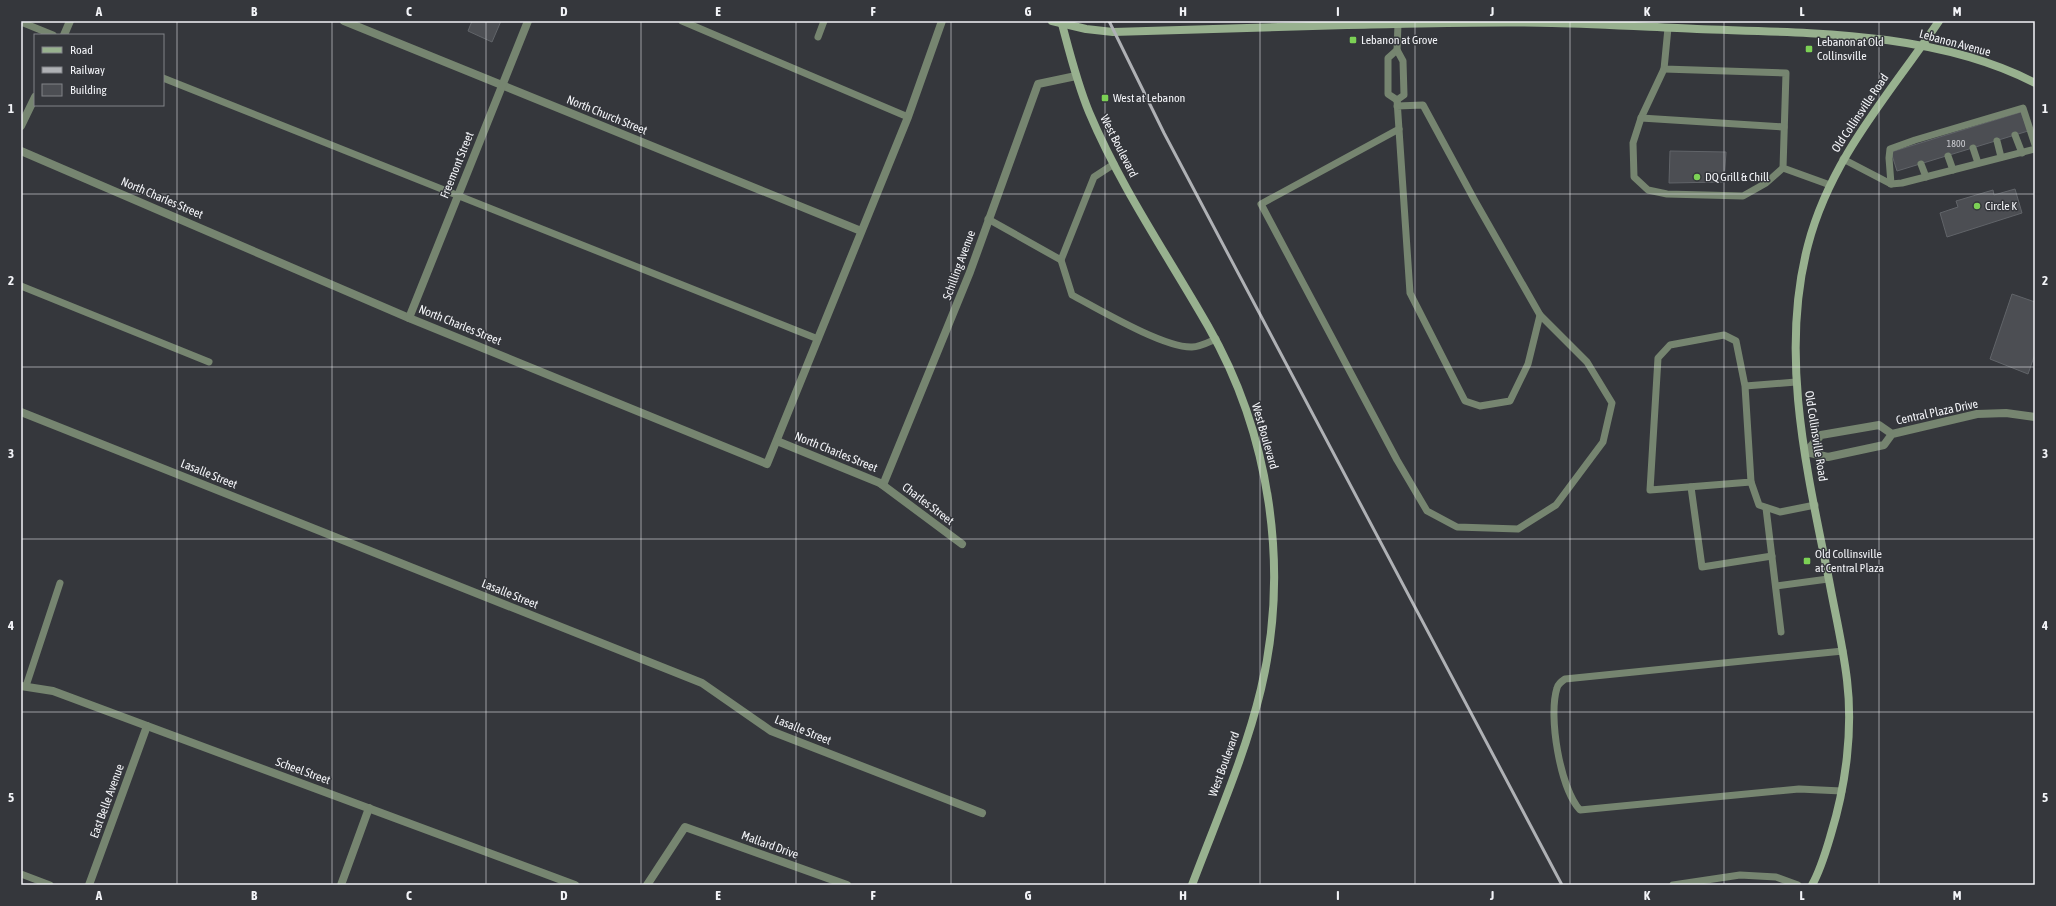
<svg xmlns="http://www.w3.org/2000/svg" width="2056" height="906" viewBox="0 0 2056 906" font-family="'Asap Condensed',sans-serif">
<rect width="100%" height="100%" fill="#35373c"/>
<!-- building -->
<g fill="#4c4e53" stroke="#616469">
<path d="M472 21H501L492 42 468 31Z"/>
<path d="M2021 112 2028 131 1897 171 1891 152Z"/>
<path d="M1670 151 1726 152 1724 182 1669 183Z"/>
<path d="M2015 189 2022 213 1947 237 1940 213 1958 207 1956 201 1993 190 1994 195Z"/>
<path d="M2012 294 2035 302V354L2028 374 1990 359Z"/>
</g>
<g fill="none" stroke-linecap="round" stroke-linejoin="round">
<!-- lane -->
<g stroke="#768570" stroke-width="7">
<path d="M682 21 908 117"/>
<path d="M21 22 53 35"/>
<path d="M1668 28 1664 69 1786 73 1783 168 1830 185"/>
<path d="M818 37 824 21"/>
<path d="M1397 50 1388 58V94L1397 100"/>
<path d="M1664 69 1641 118 1633 143 1634 177 1648 190 1667 194 1743 196 1766 183 1783 168"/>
<path d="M163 78 818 339"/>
<path d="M1397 100 1410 293 1465 401 1480 406 1510 401 1528 364 1540 315 1475 201 1423 105 1397 106"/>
<path d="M1397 100 1404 95 1403 61 1397 50 1398 24"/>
<path d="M1641 118 1784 127"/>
<path d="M1399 129 1261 204 1397 460 1427 511 1457 527 1518 529 1556 505 1603 442 1612 403 1587 362 1540 315"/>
<path d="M2015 135 2022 153"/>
<path d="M1997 141 2001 157"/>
<path d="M1973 148 1978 163"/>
<path d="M1948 156 1953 170"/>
<path d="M1843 159 1891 184 1902 183 2035 149"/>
<path d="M1921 164 1926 177"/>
<path d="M1891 184 1889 158 1890 149 1915 140 2023 108 2035 145"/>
<path d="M988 219 1061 260 1094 177 1114 164"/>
<path d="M1061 260 1072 295C1100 310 1164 348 1192 347 1200 347 1209 342 1216 339"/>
<path d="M21 286 209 362"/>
<path d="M1745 386 1751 482 1650 490 1658 358 1670 345 1724 335 1736 341 1745 386 1796 382"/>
<path d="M1751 482 1759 505 1780 512 1815 505"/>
<path d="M1691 487 1702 567 1772 556"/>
<path d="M1766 508 1781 632"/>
<path d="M1776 586 1828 579"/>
<path d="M26 686 60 583"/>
<path d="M1842 791 1799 789 1580 810C1560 788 1548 716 1557 688 1558 684 1562 681 1565 679L1843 651"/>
<path d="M21 874 50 885"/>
<path d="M1673 885 1740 875 1776 877 1798 885"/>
</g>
<!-- street -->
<g stroke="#768570" stroke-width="8">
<path d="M344 21 861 231"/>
<path d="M64 35 70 21"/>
<path d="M21 126 35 97"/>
<path d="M21 151 409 318 767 464 908 117 942 21"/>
<path d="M409 318 528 21"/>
<path d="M21 412 702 683 771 731 982 813"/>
<path d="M1892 434 1879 425 1821 435 1806 452 1828 457 1884 445 1892 434 1977 414 2006 413 2035 417"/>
<path d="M777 441 880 483 962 544"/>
<path d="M880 483 883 485 970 272 1038 84 1076 76"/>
<path d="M21 686 53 691 575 885"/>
<path d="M89 885 147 726"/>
<path d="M341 885 369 808"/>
<path d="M647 885 685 827 847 885"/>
</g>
<!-- secondary -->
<g stroke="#98b18f" stroke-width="8">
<path d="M1052 21 1086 29 1113 32C1191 29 1269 27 1347 25 1415 24 1484 21 1552 23 1600 24 1649 27 1697 29 1807 33 1935 31 2035 83"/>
<path d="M1062 24C1070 54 1077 83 1089 112 1121 188 1168 256 1208 326 1270 434 1290 568 1261 689 1245 756 1216 821 1192 885"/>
<path d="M1812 885C1821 869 1826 851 1831 834 1846 785 1853 730 1847 680 1843 646 1835 613 1829 580 1807 471 1779 355 1808 245 1831 157 1890 94 1939 21"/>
</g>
<!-- rail -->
<path stroke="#afb1b5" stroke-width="3" d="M1109 21 1164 133 1562 885"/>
</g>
<!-- grid -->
<path fill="none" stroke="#f3f4f8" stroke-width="1" stroke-opacity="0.55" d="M177 21V885M332 21V885M486 21V885M641 21V885M796 21V885M951 21V885M1105 21V885M1260 21V885M1415 21V885M1570 21V885M1724 21V885M1879 21V885M21 194H2035M21 367H2035M21 539H2035M21 712H2035"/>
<!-- markers -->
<g fill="#7cd155" stroke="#35373c" stroke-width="1.5">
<rect x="1349" y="36" width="8" height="8" rx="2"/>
<rect x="1805" y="45" width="8" height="8" rx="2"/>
<rect x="1101" y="94" width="8" height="8" rx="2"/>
<circle cx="1697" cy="177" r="4"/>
<circle cx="1977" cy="206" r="4"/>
<rect x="1803" y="557" width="8" height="8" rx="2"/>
</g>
<g text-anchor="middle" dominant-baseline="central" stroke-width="3" stroke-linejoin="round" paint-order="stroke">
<!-- number labels -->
<g font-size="10" fill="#c9cacf">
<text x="1956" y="143">1800</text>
</g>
<!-- poi labels -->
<g font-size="12" fill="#f3f4f8" stroke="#35373c" text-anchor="start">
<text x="1361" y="40">Lebanon at Grove</text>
<text x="1817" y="42">Lebanon at Old<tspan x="1817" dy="14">Collinsville</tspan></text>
<text x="1113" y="98">West at Lebanon</text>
<text x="1705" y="177">DQ Grill &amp; Chill</text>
<text x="1985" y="206">Circle K</text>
<text x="1815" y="554">Old Collinsville<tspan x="1815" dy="14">at Central Plaza</tspan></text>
</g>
<!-- street labels -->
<g font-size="12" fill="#f3f4f8" stroke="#35373c">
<text transform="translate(1955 43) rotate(15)">Lebanon Avenue</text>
<text transform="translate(1860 113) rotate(-56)">Old Collinsville Road</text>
<text transform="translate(607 115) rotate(22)">North Church Street</text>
<text transform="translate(1119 146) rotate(63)">West Boulevard</text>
<text transform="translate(457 165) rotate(-68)">Freemont Street</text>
<text transform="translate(162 198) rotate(23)">North Charles Street</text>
<text transform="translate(959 265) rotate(-70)">Schilling Avenue</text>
<text transform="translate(460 325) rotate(22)">North Charles Street</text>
<text transform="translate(1937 412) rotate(-12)">Central Plaza Drive</text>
<text transform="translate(1265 436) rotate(74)">West Boulevard</text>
<text transform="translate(1816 436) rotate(81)">Old Collinsville Road</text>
<text transform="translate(836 452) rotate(22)">North Charles Street</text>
<text transform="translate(209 474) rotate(22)">Lasalle Street</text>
<text transform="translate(928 504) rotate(37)">Charles Street</text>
<text transform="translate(510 594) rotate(22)">Lasalle Street</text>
<text transform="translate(803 730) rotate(22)">Lasalle Street</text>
<text transform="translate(1224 764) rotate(-70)">West Boulevard</text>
<text transform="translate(303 771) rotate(20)">Scheel Street</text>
<text transform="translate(107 801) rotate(-70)">East Belle Avenue</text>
<text transform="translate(770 845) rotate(20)">Mallard Drive</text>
</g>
</g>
<!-- border -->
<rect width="2056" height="906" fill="none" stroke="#35373c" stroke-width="44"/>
<!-- legend -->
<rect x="34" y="34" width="130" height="72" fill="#35373c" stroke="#818387"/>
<rect x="42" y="47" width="20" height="6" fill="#98b18f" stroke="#818387"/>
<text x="70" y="54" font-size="12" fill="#f3f4f8">Road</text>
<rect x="42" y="67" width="20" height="6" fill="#afb1b5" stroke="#818387"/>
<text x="70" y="74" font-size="12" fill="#f3f4f8">Railway</text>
<rect x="42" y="84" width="20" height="12" fill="#4c4e53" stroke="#818387"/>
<text x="70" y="94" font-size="12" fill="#f3f4f8">Building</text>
<rect x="22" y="22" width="2012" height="862" fill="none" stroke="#f3f4f8" stroke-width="1.5"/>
<g font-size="13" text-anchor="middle" font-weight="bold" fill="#f3f4f8">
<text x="99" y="16">A</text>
<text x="254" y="16">B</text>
<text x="409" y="16">C</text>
<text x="564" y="16">D</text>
<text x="718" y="16">E</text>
<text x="873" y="16">F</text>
<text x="1028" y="16">G</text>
<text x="1183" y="16">H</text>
<text x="1338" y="16">I</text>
<text x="1492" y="16">J</text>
<text x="1647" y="16">K</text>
<text x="1802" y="16">L</text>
<text x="1957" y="16">M</text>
<text x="11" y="113">1</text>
<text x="2045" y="113">1</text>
<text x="11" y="285">2</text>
<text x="2045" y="285">2</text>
<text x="11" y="458">3</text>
<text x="2045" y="458">3</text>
<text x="11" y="630">4</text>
<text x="2045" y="630">4</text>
<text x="11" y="802">5</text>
<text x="2045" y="802">5</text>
<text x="99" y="900">A</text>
<text x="254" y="900">B</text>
<text x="409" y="900">C</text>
<text x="564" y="900">D</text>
<text x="718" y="900">E</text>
<text x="873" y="900">F</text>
<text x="1028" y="900">G</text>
<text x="1183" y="900">H</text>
<text x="1338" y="900">I</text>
<text x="1492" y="900">J</text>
<text x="1647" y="900">K</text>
<text x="1802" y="900">L</text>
<text x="1957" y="900">M</text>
</g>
</svg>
